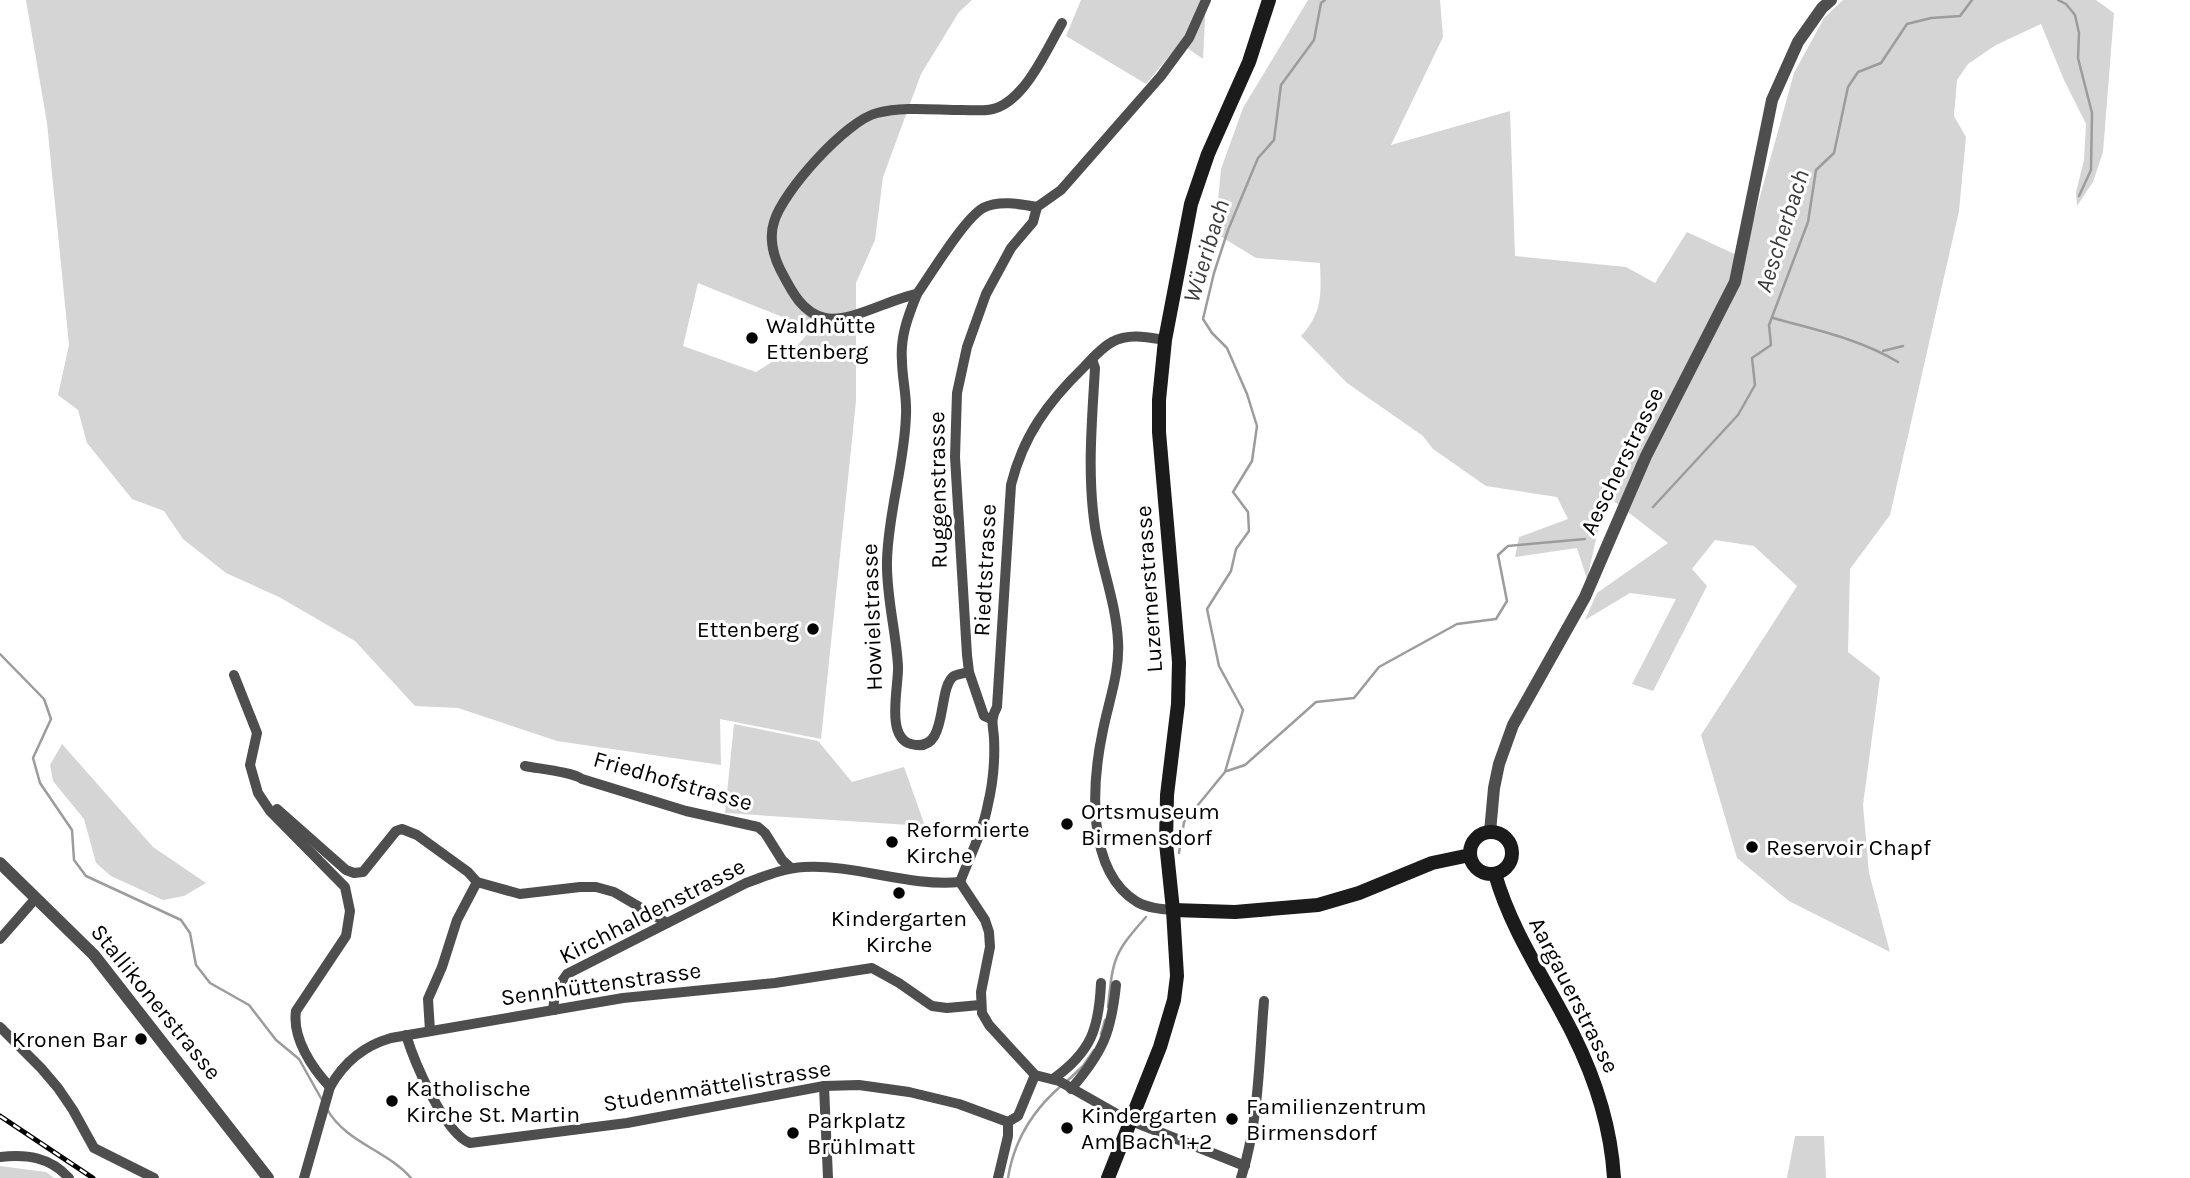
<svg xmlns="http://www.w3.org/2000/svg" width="2190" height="1178" viewBox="0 0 2190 1178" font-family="Karla,sans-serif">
<rect width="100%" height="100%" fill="#fff"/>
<!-- green -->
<g fill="#d5d5d5" fill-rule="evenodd">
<path d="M26 0H972L959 12 921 74 883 177 875 240 856 283V401L821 739 720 719 721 765 557 741 458 708 415 706 355 641 279 597 226 573 183 539 164 511 132 499 87 443 78 410 58 395 69 345 47 123ZM698 283 812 329 796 347 756 372 683 346Z"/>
<path d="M1081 0H1206L1203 59 1180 43 1146 84 1066 36Z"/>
<path d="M1308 0H1440L1443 37 1391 145 1510 111 1515 256 1626 267 1655 283 1687 232 1743 258 1794 73 1824 18 1843 0H2096L2114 13 2103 152 2093 182 2077 206 2076 192 2084 160 2086 124 2064 80 2041 24 1996 45 1968 64 1957 80 1954 116 1966 137 1959 211 1890 515 1850 569 1848 652 1880 677 1863 805 1869 873 1890 952 1789 901 1737 858 1701 735 1797 586 1754 546 1715 540 1692 569 1707 586 1653 691 1632 684 1676 599 1630 593 1585 620 1597 593 1668 543 1606 495 1587 579 1577 548 1515 557 1519 537 1568 519 1557 497 1486 486 1433 449 1423 436 1347 383 1301 336C1323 312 1321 294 1320 263L1256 258 1215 233 1221 169 1243 108Z"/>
<path d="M734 724 818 741 852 782 904 767 925 826 725 813Z"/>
<path d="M62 744 153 847 206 883 184 896 163 900 111 876 96 863 84 819 53 781 50 765Z"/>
<path d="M1795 1136H1824L1826 1178H1787Z"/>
<path d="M0 1166 46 1172 54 1178H0Z"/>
</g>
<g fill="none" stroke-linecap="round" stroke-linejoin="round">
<!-- stream -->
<g stroke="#9c9c9c" stroke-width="2.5">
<path d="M2058 0 2066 4 2075 15 2079 33 2078 58 2092 113 2091 170 2079 196"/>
<path d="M1773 318C1816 330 1860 339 1898 362"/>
<path d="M1883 351 1903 346"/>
<path d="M1653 507 1738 415 1755 385 1752 358 1771 345 1769 325 1808 222 1816 170 1834 153 1848 87 1858 72 1881 63 1907 24 1931 18 1960 16 1972 0"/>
<path d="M0 654 44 699 51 719 33 758 40 783 72 830 74 860 86 876 181 920 190 933 196 965 210 983 249 1005 276 1040 299 1059 322 1100"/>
<path d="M1227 771 1245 765 1316 702 1354 698 1379 667 1457 624 1496 619 1507 601 1498 555 1508 546 1585 539"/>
<path d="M1179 853 1184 822 1225 772 1243 710 1219 666 1207 609 1231 571 1236 549 1249 531 1248 512 1233 492 1252 461 1257 426 1247 394 1227 348 1212 333 1203 319 1214 273 1228 230 1258 158 1274 140 1281 85 1314 40 1321 3 1325 0"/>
<path d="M1108 1007C1113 959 1113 954 1146 917"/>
<path d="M1101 1034 1105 1020"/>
<path d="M1066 1082 1083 1066 1094 1050"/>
<path d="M327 1109C345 1142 388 1151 411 1178"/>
<path d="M1008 1178C1014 1140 1032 1111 1061 1086"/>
</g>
<!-- minor -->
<g stroke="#4e4e4e" stroke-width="10">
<path d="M1037 207C1020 204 999 200 983 208 964 219 931 274 917 294 889 299 851 323 825 318 801 313 790 288 780 269 773 255 769 237 774 222 782 192 847 120 877 113 904 106 935 110 962 110 974 110 988 112 999 107 1027 95 1047 49 1062 23"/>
<path d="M917 294C908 316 900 337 902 361 902 378 907 396 906 414 905 463 888 512 887 561 886 596 896 631 898 666 899 686 885 737 911 744 950 755 936 688 954 676 958 674 965 673 969 672"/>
<path d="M1092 359 1095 368C1092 421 1087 474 1095 527 1101 566 1116 602 1118 641 1120 672 1109 700 1103 730 1092 782 1085 870 1137 902 1148 908 1161 909 1173 910"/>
<path d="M234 675 257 733 250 765 258 793 270 811 345 887 350 911 346 936 296 1011C292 1038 312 1068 330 1087"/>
<path d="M991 719 984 716 969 672 967 655 955 457 957 393 967 347 986 294 1011 248 1033 222 1037 207 1061 190 1161 76 1189 38 1206 0"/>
<path d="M525 766C540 769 572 772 582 779L686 811 758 827 765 833 782 860 791 868"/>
<path d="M277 809 346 870 354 873 363 872 396 831 402 829 417 835 468 872 477 882 520 894 580 887H596L614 892 667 923"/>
<path d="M960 882C970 856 983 831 988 804 993 783 995 759 994 738 993 724 990 720 997 707L1011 485C1023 436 1048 402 1084 367 1092 359 1101 348 1112 342 1128 333 1147 337 1165 340"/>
<path d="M960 882 985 920 989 932 990 947 981 992 982 1013 989 1025 1035 1075 1059 1081 1124 1118 1245 1166"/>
<path d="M0 939 36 898"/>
<path d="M554 1010C552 997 559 984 567 974L746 883C765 876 784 868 804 867 856 864 908 887 960 882"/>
<path d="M0 1027 41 1068 58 1088 73 1110 94 1148 154 1178"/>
<path d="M430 1031 428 999 442 967 457 920 477 882"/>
<path d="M406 1035C414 1061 444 1133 470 1143L627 1123 824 1086 859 1085 909 1092 959 1104 1008 1122"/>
<path d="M1053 1079C1091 1052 1099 1029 1101 983"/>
<path d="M824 1086 828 1178"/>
<path d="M1071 1089C1103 1052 1111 1033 1116 985"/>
<path d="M1008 1122 1018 1116 1035 1075"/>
<path d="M0 1157C27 1154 50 1157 69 1178"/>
<path d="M304 1178 330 1087C344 1062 363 1046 391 1038L623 998 775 983 872 968 899 983 932 1006 947 1008 980 1005"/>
<path d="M998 1178 1008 1136V1122"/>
<path d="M1241 1178C1259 1122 1259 1060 1264 1001"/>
</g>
<!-- tertiary -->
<g stroke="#4e4e4e" stroke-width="12">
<path d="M1490 832 1494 788 1499 764 1513 725 1585 597 1646 456 1735 282 1772 100 1798 42 1822 8 1831 0"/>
<path d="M0 863 94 955 268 1178"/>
</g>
<!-- secondary -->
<g stroke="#1b1b1b" stroke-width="14">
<circle cx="1491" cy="853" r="21"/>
<path d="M1495 874C1512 933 1546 980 1573 1034 1595 1078 1611 1128 1614 1178"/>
<path d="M1173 910 1235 912 1318 905 1359 893 1432 863 1470 855"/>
<path d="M1108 1178 1160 1047 1174 1000 1177 976 1173 910 1166 843 1167 795 1178 704 1179 662 1159 432V400L1165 340 1191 204 1208 154 1249 62 1269 0"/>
</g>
<!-- rail casing -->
<g stroke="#000" stroke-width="5">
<path id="rail" d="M0 1116 93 1178"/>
</g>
<!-- rail -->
<use href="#rail" stroke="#fff" stroke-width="2.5" stroke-dasharray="8" stroke-linecap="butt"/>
</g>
<!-- markers -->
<g fill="#000" stroke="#fff" stroke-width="2.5">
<circle cx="752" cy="338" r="7"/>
<circle cx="813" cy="629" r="7"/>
<circle cx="1067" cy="824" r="7"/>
<circle cx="892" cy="842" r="7"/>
<circle cx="1752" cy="847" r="7"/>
<circle cx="899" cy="893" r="7"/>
<circle cx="141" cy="1039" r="7"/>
<circle cx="392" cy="1101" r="7"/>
<circle cx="1232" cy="1119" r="7"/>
<circle cx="1067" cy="1128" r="7"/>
<circle cx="793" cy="1133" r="7"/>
</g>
<g text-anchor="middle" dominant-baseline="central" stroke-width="6" stroke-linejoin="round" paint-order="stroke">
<!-- poi labels -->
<g font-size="23" fill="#000" stroke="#fff" text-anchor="start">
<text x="766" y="325">Waldhütte<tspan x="766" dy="26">Ettenberg</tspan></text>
<text x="799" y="629" text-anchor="end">Ettenberg</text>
<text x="1081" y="811">Ortsmuseum<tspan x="1081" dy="26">Birmensdorf</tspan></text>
<text x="906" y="829">Reformierte<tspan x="906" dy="26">Kirche</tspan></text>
<text x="1766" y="847">Reservoir Chapf</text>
<text x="899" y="918" text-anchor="middle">Kindergarten<tspan x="899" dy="26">Kirche</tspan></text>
<text x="127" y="1039" text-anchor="end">Kronen Bar</text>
<text x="406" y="1088">Katholische<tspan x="406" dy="26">Kirche St. Martin</tspan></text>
<text x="1246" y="1106">Familienzentrum<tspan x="1246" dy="26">Birmensdorf</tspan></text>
<text x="1081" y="1115">Kindergarten<tspan x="1081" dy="26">Am Bach 1+2</tspan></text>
<text x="807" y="1120">Parkplatz<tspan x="807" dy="26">Brühlmatt</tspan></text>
</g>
<!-- street labels -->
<g font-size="23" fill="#000" stroke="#fff">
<text transform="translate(1622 461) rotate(-64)">Aescherstrasse</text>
<text transform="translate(938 490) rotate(-91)">Ruggenstrasse</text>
<text transform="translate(985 570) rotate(-87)">Riedtstrasse</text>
<text transform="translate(1149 589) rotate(-94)">Luzernerstrasse</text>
<text transform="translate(872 617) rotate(-92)">Howielstrasse</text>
<text transform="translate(673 781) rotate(16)">Friedhofstrasse</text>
<text transform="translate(652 911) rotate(-27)">Kirchhaldenstrasse</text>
<text transform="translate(601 984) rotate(-8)">Sennhüttenstrasse</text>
<text transform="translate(1574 995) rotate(63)">Aargauerstrasse</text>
<text transform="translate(156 1002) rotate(51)">Stallikonerstrasse</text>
<text transform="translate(717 1086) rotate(-9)">Studenmättelistrasse</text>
</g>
<!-- water labels -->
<g font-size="24" font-style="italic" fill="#3d3d3d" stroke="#fff">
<text transform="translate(1782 231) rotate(-72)">Aescherbach</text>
<text transform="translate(1206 251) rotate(-73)">Wüeribach</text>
</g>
</g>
</svg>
